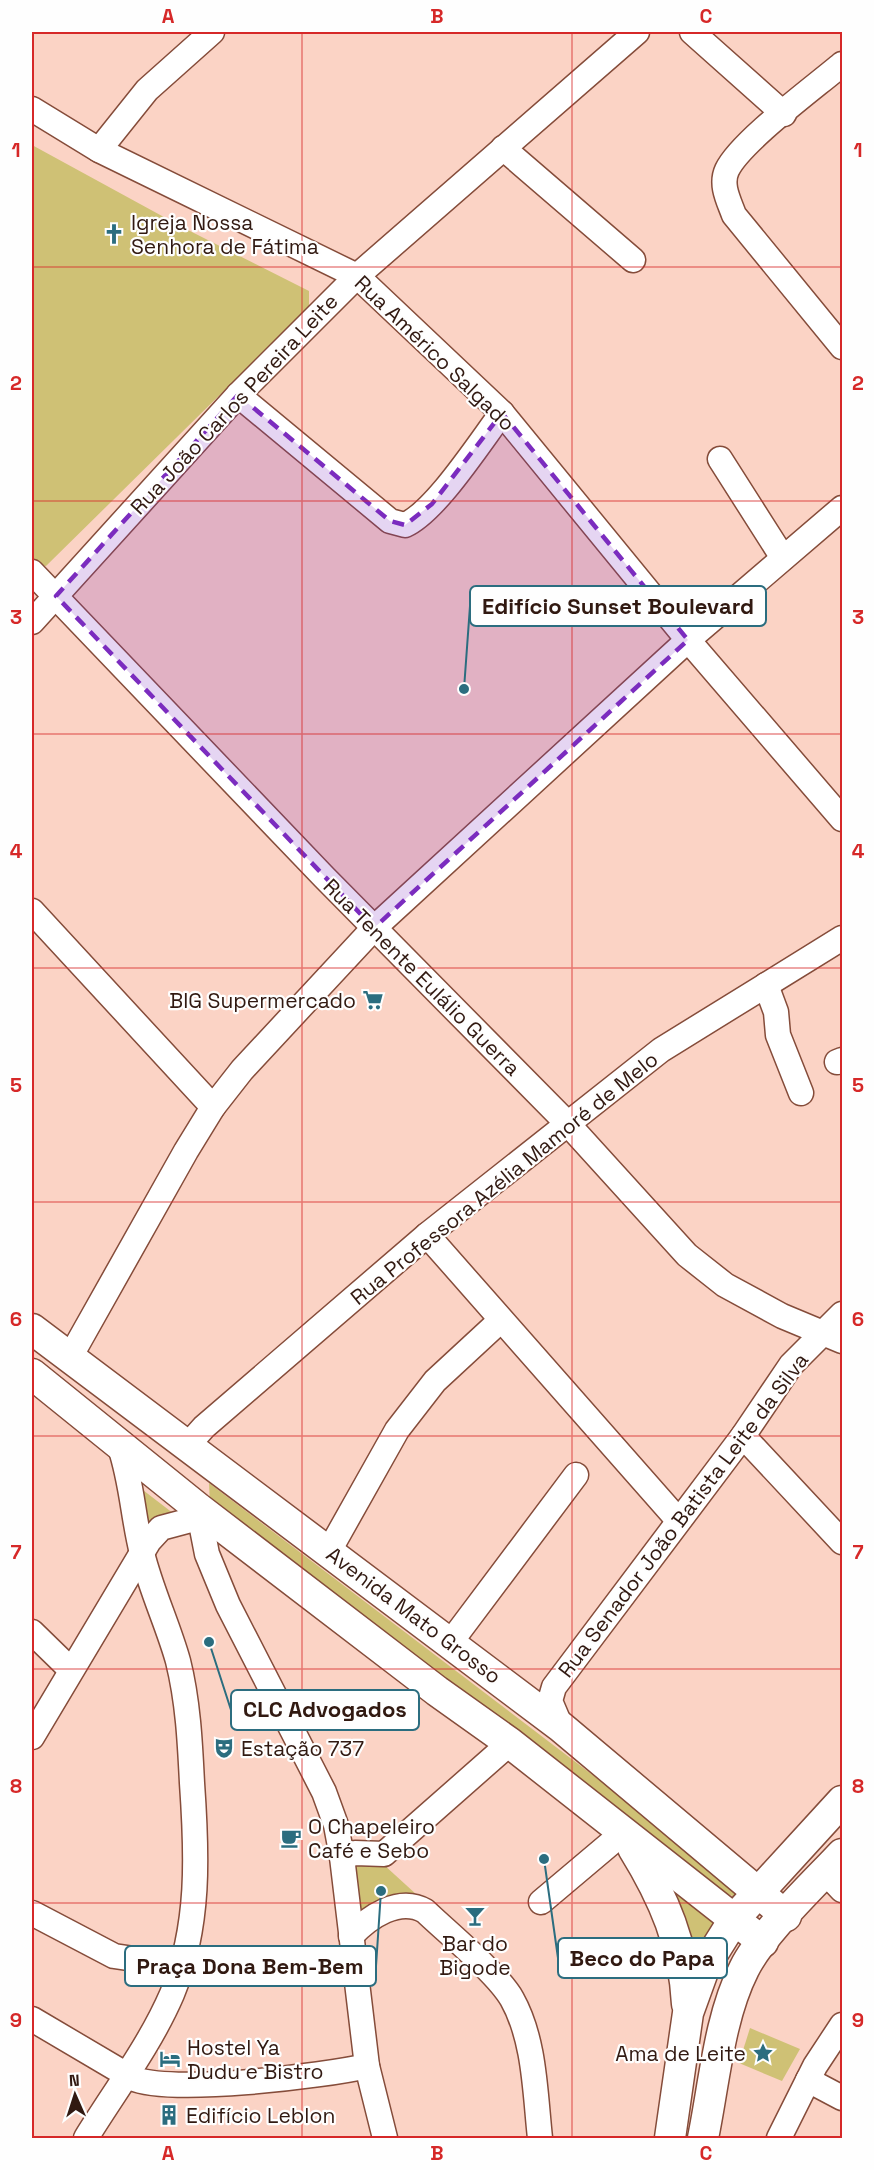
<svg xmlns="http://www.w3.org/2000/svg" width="874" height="2170" viewBox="0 0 874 2170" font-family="'Space Grotesk',sans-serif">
<rect width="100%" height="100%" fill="#fbd3c5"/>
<!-- green -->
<g fill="#cfc175">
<path d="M32 145 184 228 309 291V307L46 566 32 564Z"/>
<path d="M209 1483 724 1875 739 1894 735 1897 715 1889 210 1506Z"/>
<path d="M139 1487 178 1517 146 1531Z"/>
<path d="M351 1864H383L417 1895 355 1925Z"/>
<path d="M662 1880 724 1918 699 1968Z"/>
<path d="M750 2028 800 2049 782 2081 739 2063Z"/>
</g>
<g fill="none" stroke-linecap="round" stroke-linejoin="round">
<!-- minor casing -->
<g stroke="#854c3a" stroke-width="27">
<g id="minor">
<path d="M692 32 784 114"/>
<path d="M842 64C815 87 740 142 727 170 720 185 729 201 734 215L842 347"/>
<path d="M32 109 99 150 357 276 502 413 688 640 842 819"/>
<path d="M503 148 633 260"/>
<path d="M99 150 147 90 212 32"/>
<path d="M238 395 390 521 405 525C436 511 480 442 502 413"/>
<path d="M720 459 783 558"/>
<path d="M32 572 324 877 568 1124 687 1255 725 1285 782 1316 842 1341"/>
<path d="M32 622 238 395 357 276 637 32"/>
<path d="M32 911 213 1107"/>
<path d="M766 985 776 1012 778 1035 801 1093"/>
<path d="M837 1062 842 1060"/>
<path d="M427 1235 678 1520"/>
<path d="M69 1359 186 1151 213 1107 242 1070 374 928 688 640 842 508"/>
<path d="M743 1436 842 1542"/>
<path d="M187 1446 204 1427 427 1235 661 1050 842 938"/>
<path d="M198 1508 207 1554 228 1605 324 1792 336 1825 342 1857 367 2066 385 2138"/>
<path d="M329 1551 397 1430 435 1381 501 1320"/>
<path d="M32 1632 71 1670"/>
<path d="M450 1643 576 1475"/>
<path d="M561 1727 550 1701 554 1687 743 1436 791 1365 842 1314"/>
<path d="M32 1737 149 1541 161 1528 191 1520 198 1508"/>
<path d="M342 1857 355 1853 384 1854 510 1743"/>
<path d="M825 1872 842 1890"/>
<path d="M541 1902 624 1832"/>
<path d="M32 1913 114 1956 181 1966"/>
<path d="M351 1936C369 1917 399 1896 425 1911 448 1933 498 1974 512 1999 535 2040 535 2093 540 2138"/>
<path d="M32 2019 132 2078C169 2095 324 2076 367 2066"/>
<path d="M808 2080 842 2098"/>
<path d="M86 2138C115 2091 150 2045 172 1994 200 1926 197 1854 192 1783 190 1742 188 1701 178 1661 168 1625 151 1590 142 1553 133 1518 132 1482 120 1447"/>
<path d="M779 2138 815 2066 842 2025"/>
</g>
</g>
<!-- major casing -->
<g stroke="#854c3a" stroke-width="33">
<g id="major">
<path d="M32 1329 561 1727 786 1916"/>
<path d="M32 1374 198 1508 437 1691 510 1743 763 1942"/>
<path d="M633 1848C664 1898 684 1945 687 2004"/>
<path d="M670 2138 688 2013 705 1966 735 1918 842 1801"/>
<path d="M703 2138C714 2085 719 2018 744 1969 761 1934 814 1884 842 1854"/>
</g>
</g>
<!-- minor -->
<use href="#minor" stroke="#fff" stroke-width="24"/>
<!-- major -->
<use href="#major" stroke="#fff" stroke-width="30"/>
</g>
<!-- marked area -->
<path fill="#7b2cbf" fill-opacity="0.2" stroke="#7b2cbf" stroke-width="4.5" stroke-dasharray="12 8" stroke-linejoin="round" d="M238 395 390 521 405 525 432 504 502 413 688 640 374 928 56 596Z"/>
<!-- grid -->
<path fill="none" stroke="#d62828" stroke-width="1.5" stroke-opacity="0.55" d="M302 32V2138M572 32V2138M32 267H842M32 501H842M32 734H842M32 968H842M32 1202H842M32 1436H842M32 1669H842M32 1903H842"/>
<!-- icons -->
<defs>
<g id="church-bare" transform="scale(1.62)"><path d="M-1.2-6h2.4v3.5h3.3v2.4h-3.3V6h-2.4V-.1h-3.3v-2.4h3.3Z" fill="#2b6d7f" stroke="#fefefe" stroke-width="2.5" paint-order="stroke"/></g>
<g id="supermarket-bare" transform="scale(1.62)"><path d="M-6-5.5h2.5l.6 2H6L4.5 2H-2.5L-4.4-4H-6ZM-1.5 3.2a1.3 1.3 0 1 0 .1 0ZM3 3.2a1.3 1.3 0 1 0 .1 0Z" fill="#2b6d7f" stroke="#fefefe" stroke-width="2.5" paint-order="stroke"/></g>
<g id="theatre-bare" transform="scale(1.62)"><path d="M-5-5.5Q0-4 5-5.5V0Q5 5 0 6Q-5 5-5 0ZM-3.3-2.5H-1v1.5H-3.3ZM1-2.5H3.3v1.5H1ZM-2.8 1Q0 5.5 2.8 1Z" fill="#2b6d7f" stroke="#fefefe" stroke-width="2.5" paint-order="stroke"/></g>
<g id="cafe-bare" transform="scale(1.62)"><path d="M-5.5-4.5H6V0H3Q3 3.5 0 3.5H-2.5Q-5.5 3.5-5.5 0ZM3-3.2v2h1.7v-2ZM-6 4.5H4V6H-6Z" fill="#2b6d7f" stroke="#fefefe" stroke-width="2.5" paint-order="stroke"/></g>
<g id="bar-bare" transform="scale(1.62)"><path d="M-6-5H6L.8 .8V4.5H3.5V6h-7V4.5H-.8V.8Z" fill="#2b6d7f" stroke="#fefefe" stroke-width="2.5" paint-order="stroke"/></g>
<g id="sight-bare" transform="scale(1.62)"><path d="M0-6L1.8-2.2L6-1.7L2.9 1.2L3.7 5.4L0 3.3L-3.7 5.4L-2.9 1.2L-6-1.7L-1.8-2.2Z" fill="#2b6d7f" stroke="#fefefe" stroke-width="2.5" paint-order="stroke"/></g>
<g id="hotel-bare" transform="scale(1.62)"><path d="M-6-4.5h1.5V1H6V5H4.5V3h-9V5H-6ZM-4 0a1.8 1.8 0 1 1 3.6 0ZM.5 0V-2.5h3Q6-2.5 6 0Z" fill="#2b6d7f" stroke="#fefefe" stroke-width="2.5" paint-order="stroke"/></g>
<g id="building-bare" transform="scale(1.62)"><path d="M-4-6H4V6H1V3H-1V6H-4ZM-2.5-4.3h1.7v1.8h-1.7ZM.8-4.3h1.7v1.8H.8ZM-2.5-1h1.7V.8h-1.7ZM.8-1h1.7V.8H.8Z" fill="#2b6d7f" stroke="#fefefe" stroke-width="2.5" paint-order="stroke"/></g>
</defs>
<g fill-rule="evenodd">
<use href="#church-bare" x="114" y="234"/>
<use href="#supermarket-bare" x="373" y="1000"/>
<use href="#theatre-bare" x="224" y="1748"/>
<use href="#cafe-bare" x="291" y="1838"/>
<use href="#bar-bare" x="475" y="1916"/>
<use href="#sight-bare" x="763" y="2053"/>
<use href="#hotel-bare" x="170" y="2059"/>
<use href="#building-bare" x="169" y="2115"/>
</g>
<g text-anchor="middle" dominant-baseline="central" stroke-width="4.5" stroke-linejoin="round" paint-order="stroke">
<!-- poi labels -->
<g font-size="21" fill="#311911" stroke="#fefefe" text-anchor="start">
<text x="131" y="222">Igreja Nossa<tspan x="131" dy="24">Senhora de Fátima</tspan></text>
<text x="356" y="1000" text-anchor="end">BIG Supermercado</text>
<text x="241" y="1748">Estação 737</text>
<text x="308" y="1826">O Chapeleiro<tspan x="308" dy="24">Café e Sebo</tspan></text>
<text x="475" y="1943" text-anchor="middle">Bar do<tspan x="475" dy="24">Bigode</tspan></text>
<text x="187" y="2047">Hostel Ya<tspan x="187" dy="24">Dudu e Bistro</tspan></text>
<text x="746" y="2053" text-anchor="end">Ama de Leite</text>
<text x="186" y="2115">Edifício Leblon</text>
</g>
<!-- street labels -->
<g font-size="21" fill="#311911" stroke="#fefefe">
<text transform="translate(435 353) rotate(44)">Rua Américo Salgado</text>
<text transform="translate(234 404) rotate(-47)">Rua João Carlos Pereira Leite</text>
<text transform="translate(422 977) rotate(45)">Rua Tenente Eulálio Guerra</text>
<text transform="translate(504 1178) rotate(-39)">Rua Professora Azélia Mamoré de Melo</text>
<text transform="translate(683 1515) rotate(-53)">Rua Senador João Batista Leite da Silva</text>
<text transform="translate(414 1615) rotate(37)">Avenida Mato Grosso</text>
</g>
</g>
<!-- callouts -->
<path fill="none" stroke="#2b6d7f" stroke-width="2" d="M464 689L470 606M209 1642L231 1710M544 1859L558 1958M381 1891L376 1966"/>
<g fill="#2b6d7f" stroke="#fefefe" stroke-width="2">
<circle cx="464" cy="689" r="6"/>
<circle cx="209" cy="1642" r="6"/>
<circle cx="544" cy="1859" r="6"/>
<circle cx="381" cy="1891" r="6"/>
</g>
<g fill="#fefefe" stroke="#2b6d7f" stroke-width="2">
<rect x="470" y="586" width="296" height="40" rx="6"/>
<rect x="231" y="1690" width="188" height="40" rx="6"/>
<rect x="558" y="1938" width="169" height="40" rx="6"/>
<rect x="125" y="1946" width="251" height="40" rx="6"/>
</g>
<g font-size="22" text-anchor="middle" font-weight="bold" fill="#311911">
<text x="618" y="614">Edifício Sunset Boulevard</text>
<text x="325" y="1717">CLC Advogados</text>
<text x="642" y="1966">Beco do Papa</text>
<text x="250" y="1974">Praça Dona Bem-Bem</text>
</g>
<!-- border -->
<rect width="874" height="2170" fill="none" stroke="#fefefe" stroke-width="66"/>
<!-- north arrow -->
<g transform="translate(75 2095) rotate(357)" stroke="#fefefe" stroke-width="4.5" paint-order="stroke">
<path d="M0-4.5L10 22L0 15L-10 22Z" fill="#311911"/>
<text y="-9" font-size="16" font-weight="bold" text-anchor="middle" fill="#311911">N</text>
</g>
<rect x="33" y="33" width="808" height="2104" fill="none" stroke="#d62828" stroke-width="2"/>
<g font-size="20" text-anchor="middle" font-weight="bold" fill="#d62828">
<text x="168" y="23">A</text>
<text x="437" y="23">B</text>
<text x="706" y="23">C</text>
<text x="16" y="157">1</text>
<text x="858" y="157">1</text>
<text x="16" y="390">2</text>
<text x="858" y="390">2</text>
<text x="16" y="624">3</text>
<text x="858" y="624">3</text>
<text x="16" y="858">4</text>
<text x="858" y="858">4</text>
<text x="16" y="1092">5</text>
<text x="858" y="1092">5</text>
<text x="16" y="1326">6</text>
<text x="858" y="1326">6</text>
<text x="16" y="1559">7</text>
<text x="858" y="1559">7</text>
<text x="16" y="1793">8</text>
<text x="858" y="1793">8</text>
<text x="16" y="2027">9</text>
<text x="858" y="2027">9</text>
<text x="168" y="2160">A</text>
<text x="437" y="2160">B</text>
<text x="706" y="2160">C</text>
</g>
</svg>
